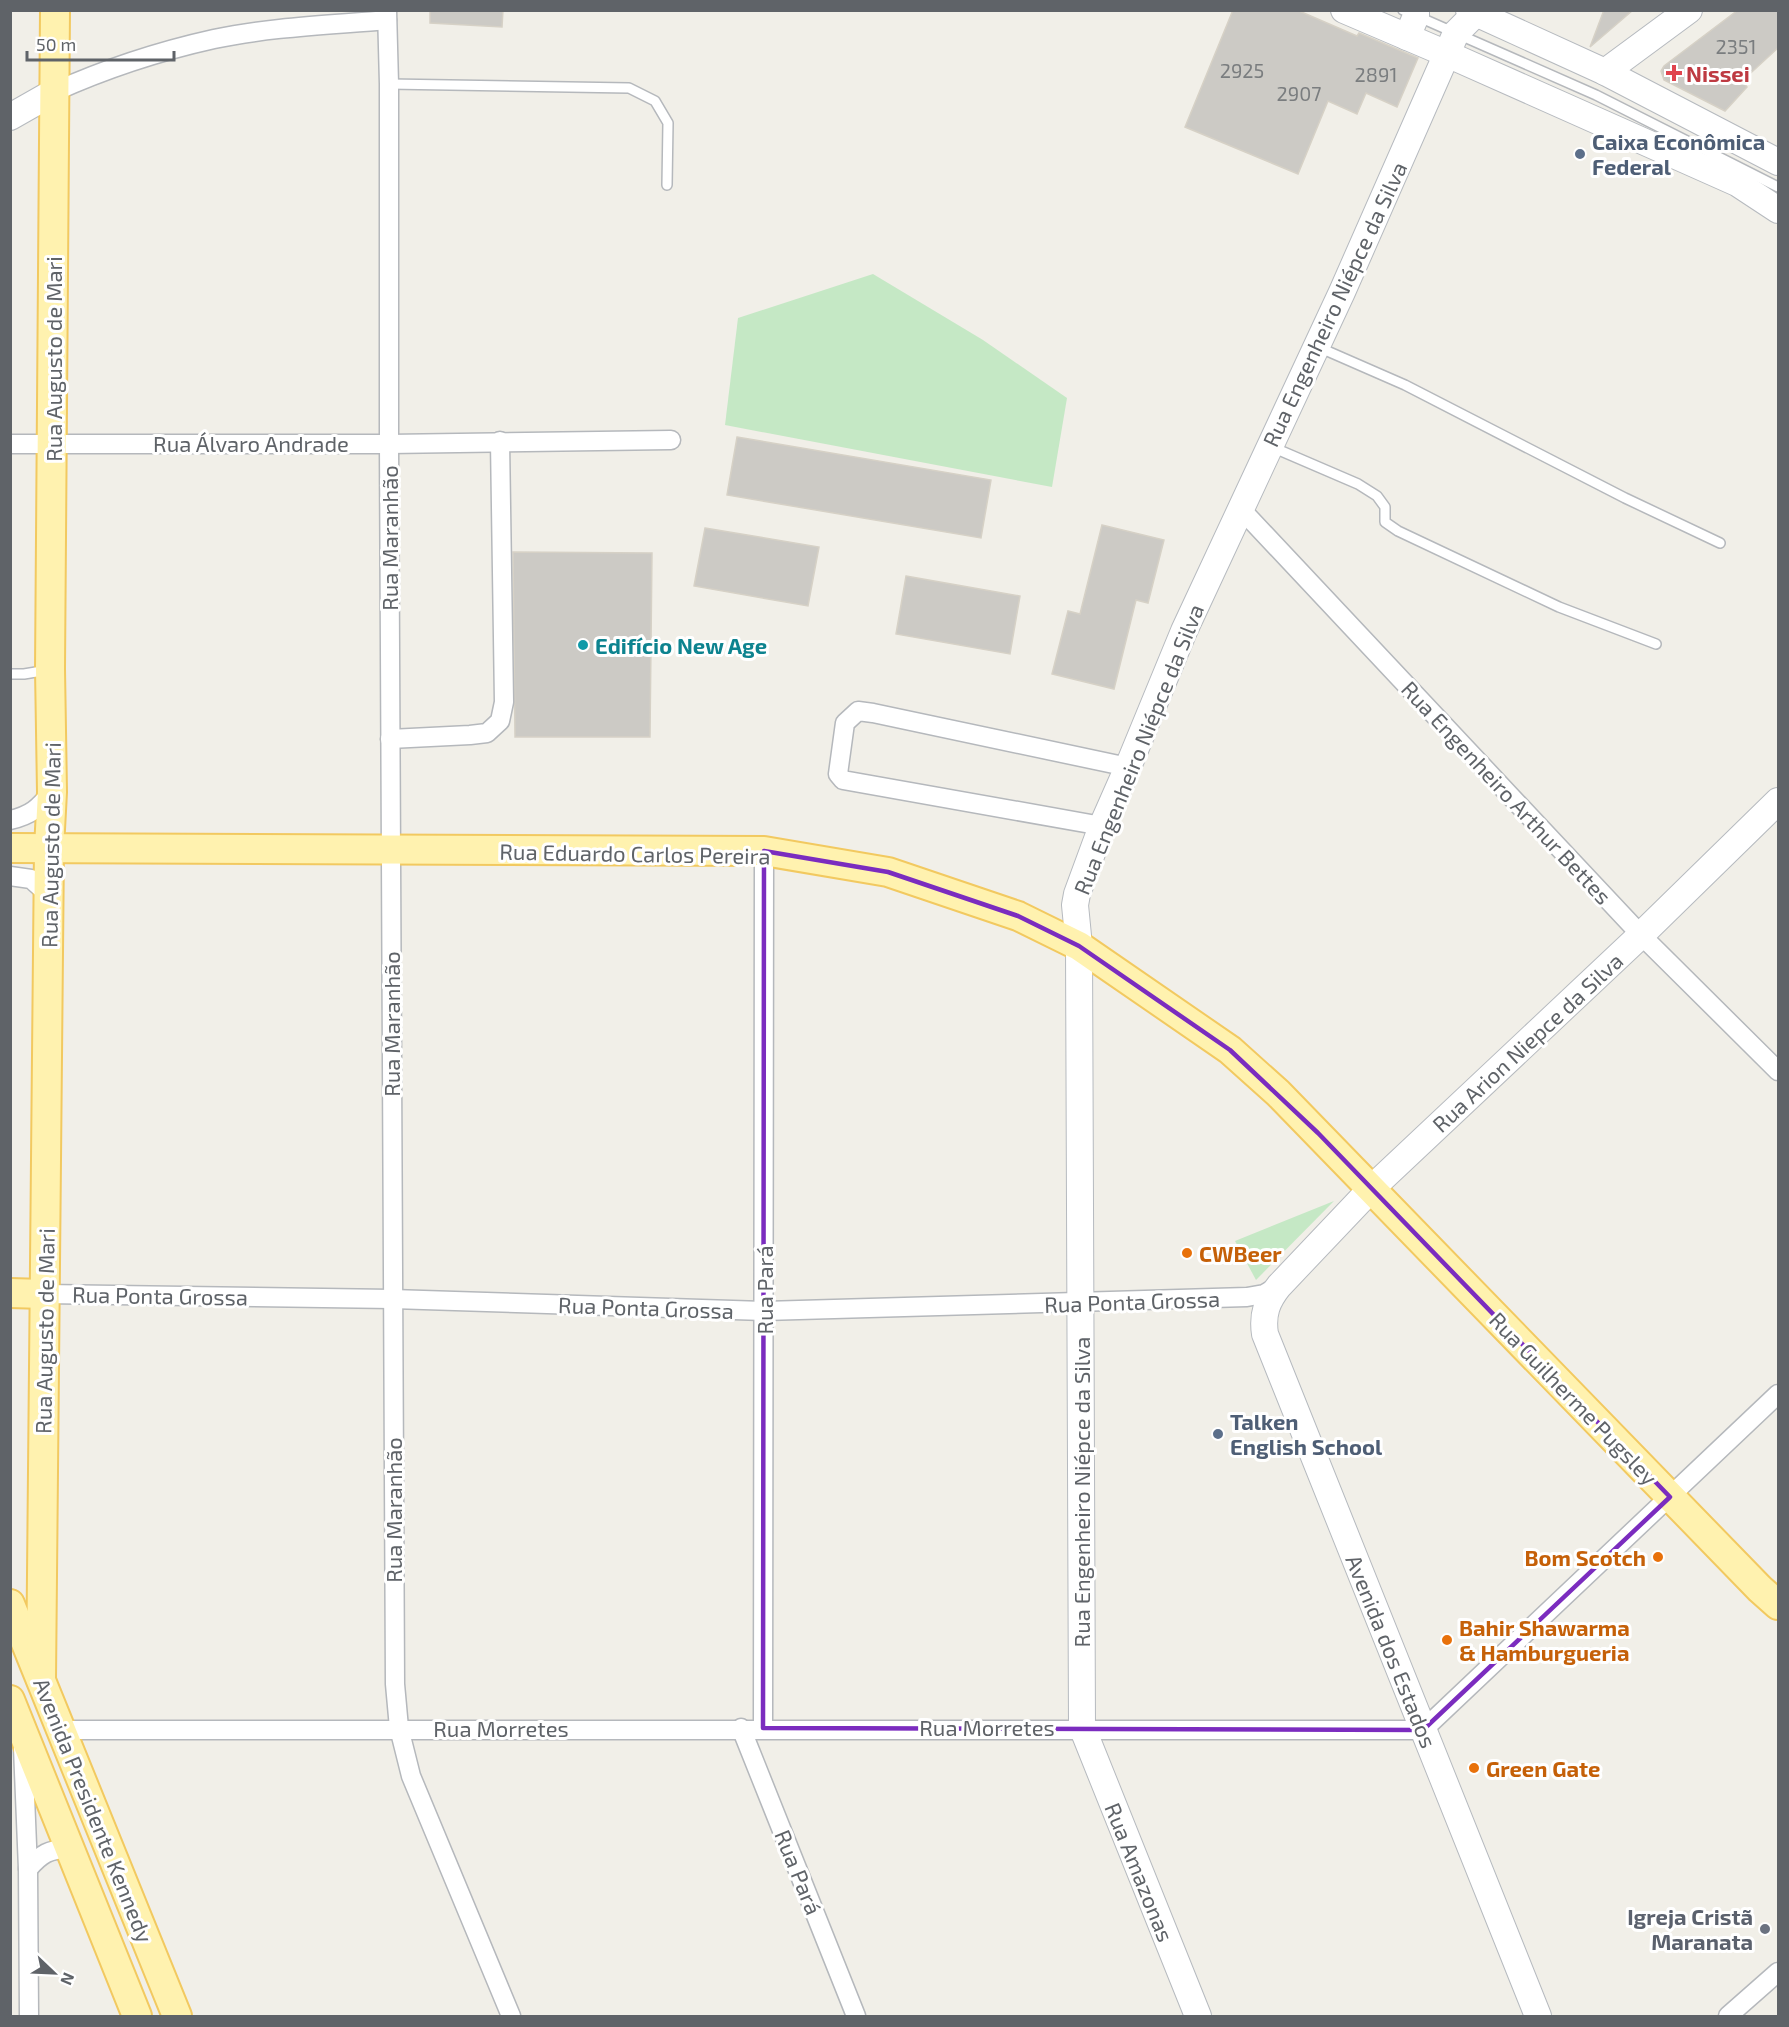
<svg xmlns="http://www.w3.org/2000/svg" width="1789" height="2027" viewBox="0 0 1789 2027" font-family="'Exo 2',sans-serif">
<rect width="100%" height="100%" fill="#f1efe8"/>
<!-- green -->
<g fill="#c5e8c5">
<path d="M873 274 983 340 1067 398 1052 487 725 425 738 318Z"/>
<path d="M1334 1201 1256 1280 1235 1241Z"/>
</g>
<!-- building -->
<g fill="#cccac5" stroke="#d6d1c6" stroke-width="1.5">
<path d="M430 10H503L502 27 430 23Z"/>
<path d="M1233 10H1297L1357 36 1359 33 1418 58 1397 107 1366 93 1357 114 1328 101 1298 174 1185 127Z"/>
<path d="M1604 10H1633L1590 47Z"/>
<path d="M1738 10H1779V47L1742 81 1747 87 1725 111 1664 80 1661 71 1664 66Z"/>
<path d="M737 437 991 480 981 538 727 495Z"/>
<path d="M1102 525 1164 540 1148 603 1136 600 1114 689 1052 674 1068 611 1080 614Z"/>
<path d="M705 528 819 547 808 606 694 586Z"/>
<path d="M513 552 652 553 650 737H515Z"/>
<path d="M906 576 1020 596 1010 654 896 634Z"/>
</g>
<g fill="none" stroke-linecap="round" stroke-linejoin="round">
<!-- lane casing -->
<g stroke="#b5b8bc" stroke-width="12">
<g id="lane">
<path d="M1403 10 1596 95 1778 187"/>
<path d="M389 84 629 88 655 101 668 123 667 185"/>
<path d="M1318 347 1405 385 1625 498 1720 543"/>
<path d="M1272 447 1358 484 1377 496 1385 507V522L1398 531 1559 607 1656 644"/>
<path d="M10 674H24L48 670"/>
</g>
</g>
<!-- street casing -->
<g stroke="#b5b8bc" stroke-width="21">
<g id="street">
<path d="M387 10 389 84V444L395 1684 399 1728 411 1776 511 2016"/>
<path d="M54 92C105 69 160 51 214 39 271 27 330 25 387 20"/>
<path d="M10 444H389L671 440"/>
<path d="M1240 508 1641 935 1778 1071"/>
<path d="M390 739 470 735 487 733 500 721 504 702 500 441"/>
<path d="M10 820C32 815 38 808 52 792"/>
<path d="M1102 826 843 780 838 774 845 723 858 711 873 713 1128 767"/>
<path d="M10 876 31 879 49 895"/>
<path d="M44 1294 392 1299 764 1311 1247 1297 1264 1294 1278 1286"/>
<path d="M741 1728 856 2016"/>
<path d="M763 1728 764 851"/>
<path d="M62 1730C516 1727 970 1726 1423 1730L1778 1394"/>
<path d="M23 1748 28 1869 29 2016"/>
<path d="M28 1869C42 1853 48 1850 70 1848"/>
<path d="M1728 2016 1778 1972"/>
</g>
</g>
<!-- secondary casing -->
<g stroke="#b6babf" stroke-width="28">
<g id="secondary">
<path d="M1344 10 1447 54 1737 183 1778 210"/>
<path d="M1469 10 1605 72 1778 162"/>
<path d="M1407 37 1416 16V10"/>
<path d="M1605 72 1689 10"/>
<path d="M10 117 54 92"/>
<path d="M1198 2016 1082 1727 1079 946 1075 905 1077 894 1102 826 1128 767 1184 631 1342 292 1456 33 1476 13"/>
<path d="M1538 2016 1265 1334C1262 1314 1267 1301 1279 1286L1372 1188 1641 935 1778 801"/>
</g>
</g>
<!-- primary casing -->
<g stroke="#f2c960" stroke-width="32">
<g id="primary">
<path d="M10 848 764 851 888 872 1018 916 1079 946 1230 1050 1278 1093 1760 1589 1778 1605"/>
<path d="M10 1293 44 1294"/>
<path d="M10 1604 177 2016"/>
<path d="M41 1679 49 848 52 792 50 669 55 10"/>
<path d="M10 1700 137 2016"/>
</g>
</g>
<!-- lane -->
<use href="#lane" stroke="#fff" stroke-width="9"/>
<!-- street -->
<use href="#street" stroke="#fff" stroke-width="18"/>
<!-- secondary -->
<use href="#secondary" stroke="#fff" stroke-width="26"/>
<!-- primary -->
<use href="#primary" stroke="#fff2af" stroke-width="28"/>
</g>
<!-- marked area -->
<path fill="none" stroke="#7b2cbf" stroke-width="4.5" stroke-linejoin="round" d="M764 851 888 872 1018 916 1079 946 1230 1050 1318 1133 1670 1497 1423 1730 763 1728Z"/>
<!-- markers -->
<path fill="#e0444e" stroke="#fff" stroke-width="2" d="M1671 64h6v6h6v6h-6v6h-6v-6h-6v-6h6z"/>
<g fill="#5c6f8a" stroke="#fff" stroke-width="2">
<circle cx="1580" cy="154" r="6"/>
<circle cx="1218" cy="1434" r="6"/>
</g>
<circle fill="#0f9aa8" stroke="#fff" stroke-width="2" cx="583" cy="645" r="6"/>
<g fill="#e8710a" stroke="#fff" stroke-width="2">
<circle cx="1187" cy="1253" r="6"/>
<circle cx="1658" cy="1557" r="6"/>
<circle cx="1447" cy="1640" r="6"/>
<circle cx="1474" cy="1768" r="6"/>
</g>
<circle fill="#6b7280" stroke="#fff" stroke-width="2" cx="1765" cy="1929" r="6"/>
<g text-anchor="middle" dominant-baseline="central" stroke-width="6" stroke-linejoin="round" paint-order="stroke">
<!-- number labels -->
<g font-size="20" fill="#7a7d7f">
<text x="1736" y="46">2351</text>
<text x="1242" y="70">2925</text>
<text x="1376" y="74">2891</text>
<text x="1299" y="93">2907</text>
</g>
<!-- health labels -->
<g font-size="22" font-weight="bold" fill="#be3a42" stroke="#fff" text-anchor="start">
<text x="1686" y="73">Nissei</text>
</g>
<!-- service labels -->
<g font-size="22" font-weight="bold" fill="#4e5e75" stroke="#fff" text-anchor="start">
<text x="1592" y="141">Caixa Econômica<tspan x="1592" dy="25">Federal</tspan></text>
<text x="1230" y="1421">Talken<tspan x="1230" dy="25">English School</tspan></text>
</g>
<!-- street labels -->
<g font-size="22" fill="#5f6368" stroke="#fff">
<text transform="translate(1334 304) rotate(-65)">Rua Engenheiro Niépce da Silva</text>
<text transform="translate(53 359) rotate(-90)">Rua Augusto de Mari</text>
<text x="251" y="443">Rua Álvaro Andrade</text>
<text transform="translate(389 538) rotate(-90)">Rua Maranhão</text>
<text transform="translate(1138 749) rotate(-68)">Rua Engenheiro Niépce da Silva</text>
<text transform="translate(1507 792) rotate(47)">Rua Engenheiro Arthur Bettes</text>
<text transform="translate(50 845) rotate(-89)">Rua Augusto de Mari</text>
<text transform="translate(635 853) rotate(1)">Rua Eduardo Carlos Pereira</text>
<text transform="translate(391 1024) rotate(-90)">Rua Maranhão</text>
<text transform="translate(1527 1042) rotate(-43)">Rua Arion Niepce da Silva</text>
<text transform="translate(764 1290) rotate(-90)">Rua Pará</text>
<text transform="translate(160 1295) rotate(1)">Rua Ponta Grossa</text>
<text transform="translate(1132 1301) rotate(-2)">Rua Ponta Grossa</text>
<text transform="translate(646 1307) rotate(2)">Rua Ponta Grossa</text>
<text transform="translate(44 1331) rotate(-89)">Rua Augusto de Mari</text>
<text transform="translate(1574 1398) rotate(46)">Rua Guilherme Pugsley</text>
<text transform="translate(1081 1492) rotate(-90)">Rua Engenheiro Niépce da Silva</text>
<text transform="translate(393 1510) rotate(-90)">Rua Maranhão</text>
<text transform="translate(1392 1651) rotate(68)">Avenida dos Estados</text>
<text x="987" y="1727">Rua Morretes</text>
<text x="501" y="1728">Rua Morretes</text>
<text transform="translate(94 1810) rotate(68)">Avenida Presidente Kennedy</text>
<text transform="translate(799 1872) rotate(68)">Rua Pará</text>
<text transform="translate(1140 1872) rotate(68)">Rua Amazonas</text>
</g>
<!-- culture labels -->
<g font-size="22" font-weight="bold" fill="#0d838f" stroke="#fff" text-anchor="start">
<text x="595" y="645">Edifício New Age</text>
</g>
<!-- food labels -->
<g font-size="22" font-weight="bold" fill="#c56008" stroke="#fff" text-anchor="start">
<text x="1199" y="1253">CWBeer</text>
<text x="1646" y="1557" text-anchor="end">Bom Scotch</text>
<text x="1459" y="1627">Bahir Shawarma<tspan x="1459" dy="25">&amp; Hamburgueria</tspan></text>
<text x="1486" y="1768">Green Gate</text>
</g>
<!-- worship labels -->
<g font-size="22" font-weight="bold" fill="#5b616d" stroke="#fff" text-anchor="end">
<text x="1753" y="1916">Igreja Cristã<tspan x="1753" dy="25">Maranata</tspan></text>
</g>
</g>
<!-- border -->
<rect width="1789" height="2027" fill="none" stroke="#5f6368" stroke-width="24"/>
<!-- north arrow -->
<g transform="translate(54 1973) rotate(113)" stroke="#ffffff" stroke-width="4.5" paint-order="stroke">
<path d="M0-4.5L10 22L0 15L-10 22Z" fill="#5f6368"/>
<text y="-9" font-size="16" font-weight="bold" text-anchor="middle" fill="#5f6368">N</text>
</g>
<!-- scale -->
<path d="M27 51v9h147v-9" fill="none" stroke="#5f6368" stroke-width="3"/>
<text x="36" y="51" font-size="18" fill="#5f6368" stroke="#ffffff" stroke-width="4.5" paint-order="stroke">50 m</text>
</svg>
